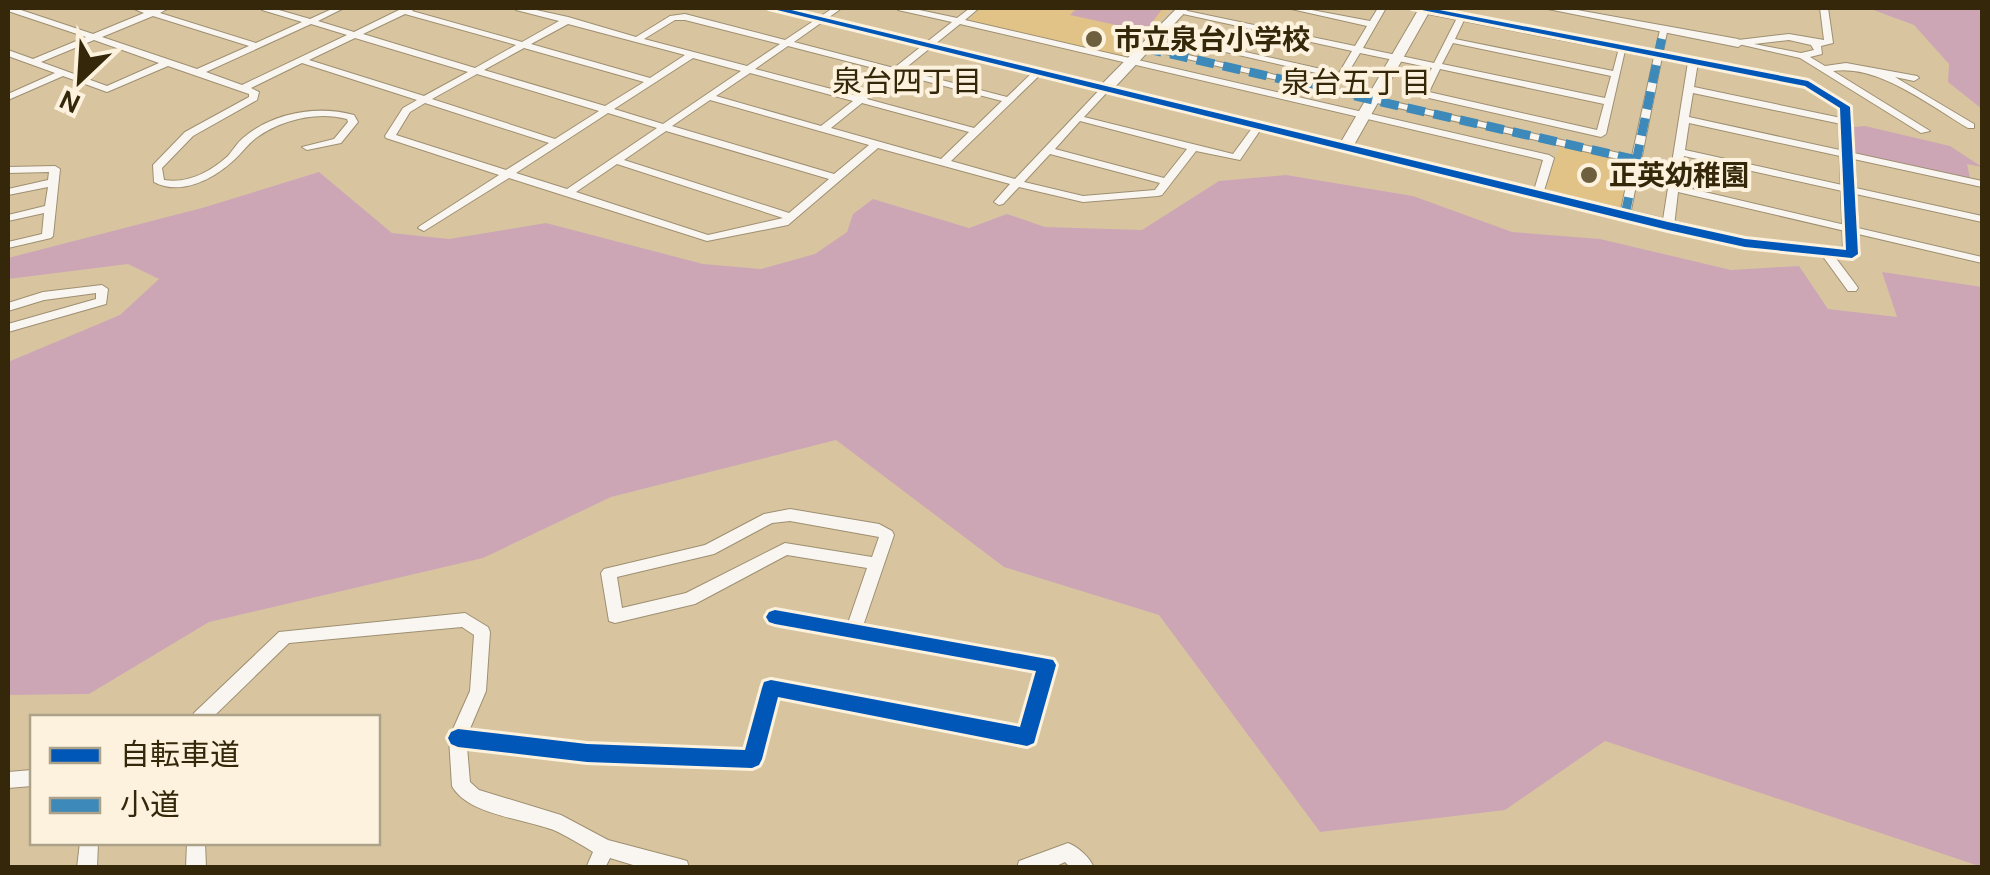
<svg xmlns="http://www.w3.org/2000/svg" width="1990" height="875" viewBox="0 0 1990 875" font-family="Karla,'Noto Sans JP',sans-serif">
<rect width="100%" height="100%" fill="#d8c5a0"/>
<!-- built -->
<g fill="#e1c388">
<path d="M980 8H1170L1125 57 968 21Z"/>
<path d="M1560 145 1631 161 1621 209 1546 189Z"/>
</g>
<!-- green -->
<g fill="#cda6b6">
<path d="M1077 8H1163L1148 28 1133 25 1130 28 1070 15Z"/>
<path d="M1868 8H1982V109L1948 82 1949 64 1914 25Z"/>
<path d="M1865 126 1950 146 1982 167 1967 164 1970 178 1858 154 1854 150V127Z"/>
<path d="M319 172 392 233 449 239 546 223 703 264 761 269 815 254 847 232 853 214 873 199 969 228 1007 214 1045 227 1142 230 1219 181 1286 175 1413 196 1512 232 1600 239 1731 270 1799 266 1828 309 1897 317 1882 272 1982 287V867L1605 741 1505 810 1320 832 1159 615 1004 567 836 440 611 497 483 558 209 622 89 694 8 695V362L120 315 159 279 128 264 8 279V258L202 208Z"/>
</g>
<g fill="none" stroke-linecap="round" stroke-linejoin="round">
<!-- street casing -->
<g stroke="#9e8f71" stroke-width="2">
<g id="street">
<path d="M8 8H15L93 34 144 13 132 8 152 10 169 8 160 13 256 43 302 22 262 10 261 8H272L310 19 334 8H344L318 21 354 32 401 9 415 8 412 11 522 42 559 21 516 10 515 8H527L568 17 636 37 670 16 685 14 785 40 833 8H842L794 42 894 68 952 22 898 10 897 8H910L957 18 970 8H979L965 20 1549 155 1554 158 1543 194 1538 197 1533 194 1543 160 960 24 903 70 1007 97 1035 70 1043 72 951 161 1015 179 1103 86 1106 85 1111 88 1084 117 1233 154 1255 124 1263 126 1240 160 1196 151 1162 195 1158 196 1083 202 1019 187 1003 204 999 205 994 202 1010 184 878 148 788 225 707 241 509 178 424 231 418 228 420 226 499 175 386 138 385 136 403 108 417 100 302 63 251 88 259 92 257 100 193 136 162 168 164 180C188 184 210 172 228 156 233 150 237 143 243 138 273 112 318 105 354 115L358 122 341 143 307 150 302 147 334 139 348 122 347 119C316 111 281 120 256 138 247 145 241 154 233 161 212 180 180 196 154 182L153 165 185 132 249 97V94L168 66 107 92 63 76 8 100V94L55 73 8 56V50L33 59 86 37 8 11ZM405 14 516 45 475 68 363 34ZM153 16 249 46 197 69 102 37ZM675 20H685L780 44 747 66 644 39ZM311 24 347 35 242 85 206 72ZM568 24 685 55 650 78 531 44ZM355 38 468 72 424 96 309 60ZM94 40 159 63 107 86 41 62ZM788 46 889 72 858 96 755 69ZM524 48 644 82 605 106 484 70ZM693 58 741 71 663 124 614 109ZM750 73 853 101 821 126 716 96ZM477 74 599 111 555 139 432 99ZM898 74 1002 101 974 128 867 99ZM710 100 869 145 834 174 672 126ZM425 103 549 143 506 170 396 135 410 112ZM862 103 969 132 941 159 831 128ZM608 113 657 128 567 189 516 173ZM1080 121 1187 149 1164 178 1055 149ZM666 131 829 179 789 213 624 160ZM1050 154 1160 183 1155 190 1083 196 1024 182ZM617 164 783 218 708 235 576 192Z"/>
<path d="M1287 8H1301L1370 21 1378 8H1386L1363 48 1434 63 1458 16 1462 13 1466 16 1455 39 1613 71 1619 48 1626 46 1606 134 1601 137 1420 96 1418 94 1432 68 1360 53 1345 78 1342 79 1152 35 1156 32 1339 73 1352 51 1174 12 1178 9 1355 46 1367 26ZM1453 43 1611 76 1605 98 1442 64ZM1440 69 1604 104 1597 130 1429 92Z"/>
<path d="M1820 8H1828L1833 43 1821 46 1822 54 1810 57 1825 66 1846 63 1917 76 1919 78 1914 81 1895 77 1974 124V128H1968C1929 105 1878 64 1833 71L1930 131 1921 133 1800 58 1734 43 1738 40 1789 34 1824 40ZM1789 40 1811 45 1814 50 1801 53 1754 44Z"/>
<path d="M1660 30 1667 32 1630 215 1625 218 1620 215 1631 162 1140 48 1144 45 1632 156Z"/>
<path d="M1693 59 1698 62 1694 87 1846 119 1851 122 1846 125 1693 93 1689 117 1982 181V187L1689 123 1685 150 1982 216V222L1684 156 1679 186 1982 257V263L1678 192 1674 226 1668 229 1664 228 1662 226 1688 62Z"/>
<path d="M55 166 60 169 53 236 51 238 8 248V242L42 234 44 213 8 221V215L45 206 48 187 8 195V189L48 180 49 172 8 173V167Z"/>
<path d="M1825 248 1829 249 1856 285 1858 288 1856 291H1848L1819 251Z"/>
<path d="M102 285 108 289 106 304 8 332V324L96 299V293L44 300 8 311V303L43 292Z"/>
<path d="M790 509 879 524 892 531 894 535 863 626 1053 660 1055 665 1033 743 1027 745 777 697 761 759 758 765 752 767 587 761 467 747 470 782 479 790 561 815 608 840 680 859 687 861 689 868H643L610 858 605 868H586L593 852C582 845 570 838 558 832 529 819 468 816 452 786L449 738 470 691 474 635 462 627 289 643 212 718H192L194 713 279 632 465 613 488 627 490 632 486 691 469 731 587 745 745 751 763 688 765 683 771 681 1021 728 1037 670 769 622 767 617 769 612 775 610 848 623 867 568 787 555 695 604 615 623 609 621 601 573 604 569 705 545 764 514ZM790 521 879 537 872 557 785 543 686 593 622 608 617 577 714 554 772 523Z"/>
<path d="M32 770V786L8 788V772Z"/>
<path d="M80 842H98L97 868H77Z"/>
<path d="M187 842H205L206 868H186Z"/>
<path d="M1068 843C1078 847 1090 857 1094 868H1071L1065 862 1052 868H1017L1019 861Z"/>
</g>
</g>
<!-- secondary casing -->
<g stroke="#9e8f71" stroke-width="2">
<g id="secondary">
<path d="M768 8H787L1102 84 1177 8H1189L1115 87 1341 142 1417 12 1411 8H1433L1808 80 1852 107 1860 254 1852 259 1745 248 1668 231ZM1428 14 1804 87 1838 109 1843 248 1745 238 1354 145Z"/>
<path d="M1543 8H1566L1738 39 1744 43 1738 47Z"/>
</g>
</g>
<!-- street -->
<use href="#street" fill="#f9f6f1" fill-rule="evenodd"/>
<!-- secondary -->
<use href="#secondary" fill="#f9f6f1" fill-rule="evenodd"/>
<!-- quiet -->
<g stroke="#3c89ba" stroke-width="9" stroke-dasharray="18 9" stroke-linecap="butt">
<path d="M1144 48 1637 160"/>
<path d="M1625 215 1663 32"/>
</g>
<!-- cycleway casing -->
<g stroke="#fcf2de" stroke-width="6">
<g id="cycleway">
<path d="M769 8H783L1668 222 1745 239 1846 250 1840 108 1805 86 1412 8H1429L1808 81 1850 107 1858 254 1852 258 1745 247 1668 230Z"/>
<path d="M775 610 1053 660 1056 665 1034 743 1027 746 778 697 762 759 759 765 752 768 587 762 458 747 451 744 448 738 451 732 458 729 587 744 745 750 762 688 764 682 771 680 1020 727 1036 671 775 624 769 622 766 617 769 612Z"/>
</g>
</g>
<!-- cycleway -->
<use href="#cycleway" fill="#0057b8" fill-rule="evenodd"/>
</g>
<!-- markers -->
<g fill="#6e5f3e" stroke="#fcf2de" stroke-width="4">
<circle cx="1094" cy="39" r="10"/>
<circle cx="1589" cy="175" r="10"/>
</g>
<g text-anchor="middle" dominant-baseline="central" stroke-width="8" stroke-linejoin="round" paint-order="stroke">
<!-- far-poi labels -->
<g font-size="28" font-weight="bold" fill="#35280a" stroke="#fcf2de" text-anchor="start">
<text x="1114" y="39">市立泉台小学校</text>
<text x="1609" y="175">正英幼稚園</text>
</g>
<!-- far-neighbourhood labels -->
<g font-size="30" fill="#35280a" stroke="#fcf2de">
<text x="907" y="82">泉台四丁目</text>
<text x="1356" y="83">泉台五丁目</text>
</g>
</g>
<!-- border -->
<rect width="1990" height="875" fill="none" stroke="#35280a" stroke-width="20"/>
<!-- legend -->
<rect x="30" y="715" width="350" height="130" fill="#fcf2de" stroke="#aca189" stroke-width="2.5"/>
<rect x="50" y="748" width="50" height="15" fill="#0057b8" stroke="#aca189" stroke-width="2.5"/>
<text x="120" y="765" font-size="30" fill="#35280a">自転車道</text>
<rect x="50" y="798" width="50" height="15" fill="#3c89ba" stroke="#aca189" stroke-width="2.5"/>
<text x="120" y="815" font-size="30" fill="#35280a">小道</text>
<!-- north arrow -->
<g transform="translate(80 80) rotate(205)" stroke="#fcf2de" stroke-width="8" paint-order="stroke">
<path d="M0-8L18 38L0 25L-18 38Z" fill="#35280a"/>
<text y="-15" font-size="28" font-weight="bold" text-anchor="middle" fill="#35280a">N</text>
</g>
</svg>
